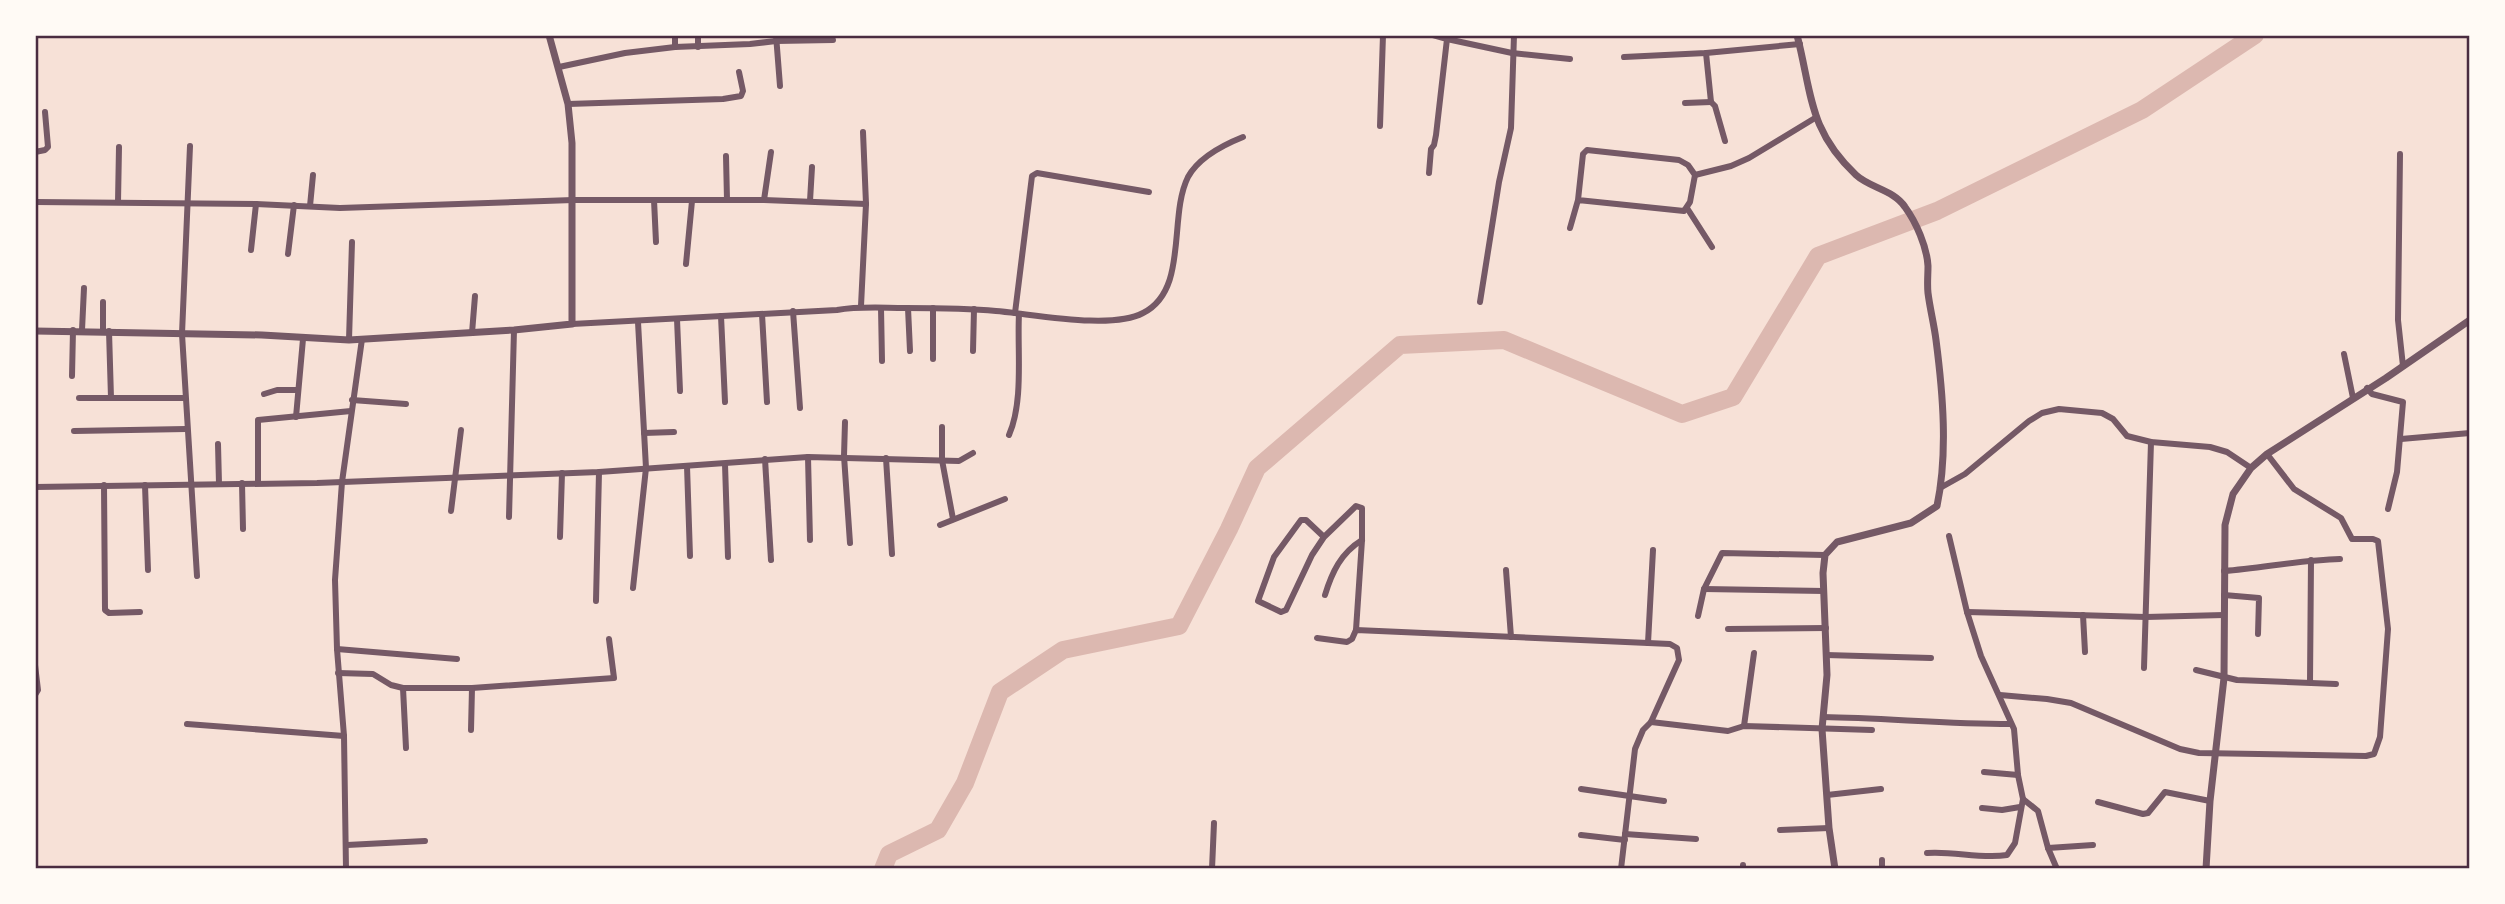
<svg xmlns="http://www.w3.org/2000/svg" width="2505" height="904" viewBox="0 0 2505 904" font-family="'Titillium Web',sans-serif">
<rect width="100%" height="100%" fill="#f7e1d7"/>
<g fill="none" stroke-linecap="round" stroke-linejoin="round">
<!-- river -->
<path stroke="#dcb8b0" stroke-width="18" d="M883 869 889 854 938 830 965 783 1000 692 1063 650 1179 626 1229 529 1257 468 1400 345 1504 340 1682 414 1733 397 1818 256 1937 211 2142 110 2255 35"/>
<!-- minor -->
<g stroke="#755966" stroke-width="6">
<path d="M675 35V47"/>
<path d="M776 35 780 86"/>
<path d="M1447 39 1512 53 1570 59"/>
<path d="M698 47V35"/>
<path d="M1706 53 1711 102 1715 106 1725 141"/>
<path d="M1624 57 1706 53 1800 44"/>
<path d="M559 67 625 53 675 47 750 44 776 41 833 40"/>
<path d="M1685 103 1711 102"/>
<path d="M568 104 723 99 741 96 743 91 739 72"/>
<path d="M1380 126 1383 35"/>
<path d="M190 146 182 334 197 576"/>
<path d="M35 152 45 150 48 147 45 112"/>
<path d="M2400 154 2398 320 2403 366"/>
<path d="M726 156 727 200"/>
<path d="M1429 173 1431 149 1434 145 1436 135 1447 39 1433 35"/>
<path d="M1695 175 1731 166 1749 158 1815 118"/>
<path d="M654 200 656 242"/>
<path d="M764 200 771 152"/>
<path d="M810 201 812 167"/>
<path d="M35 202 256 204 340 208 573 200H764L866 204"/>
<path d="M118 202 119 147"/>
<path d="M310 206 313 175"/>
<path d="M1687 208 1712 247"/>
<path d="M1570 228 1578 200 1583 154 1587 150 1679 160 1688 165 1695 175 1690 202 1684 211 1578 200"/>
<path d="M251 250 256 204"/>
<path d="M288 254 294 205"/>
<path d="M686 264 692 201"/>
<path d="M1480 302 1499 182 1511 128 1514 35"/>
<path d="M861 306 866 204 863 132"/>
<path d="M881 308 882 361"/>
<path d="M908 308 910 351"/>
<path d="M793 311 800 408"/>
<path d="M1015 313 1032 176 1037 173 1149 192"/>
<path d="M762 314 767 402"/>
<path d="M721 316 725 402"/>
<path d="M677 319 680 391"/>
<path d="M572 324 837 310C860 306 882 308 905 308 936 308 966 308 996 311 1033 314 1111 330 1143 313 1189 290 1168 217 1188 177 1199 157 1223 145 1243 137"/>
<path d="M82 330 84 288"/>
<path d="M103 331V302"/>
<path d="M109 331 111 398"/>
<path d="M472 333 475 296"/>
<path d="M349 340 352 242"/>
<path d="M973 351 974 309"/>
<path d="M2344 354 2353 398"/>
<path d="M933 359V308"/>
<path d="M72 376 73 330"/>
<path d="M2367 388 2372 394 2403 402 2397 472 2388 509"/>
<path d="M264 394 277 390H298"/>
<path d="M79 398H185"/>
<path d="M352 400 406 404"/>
<path d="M296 417 303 339"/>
<path d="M845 422 844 456 850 543"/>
<path d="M942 427V460L953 519"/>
<path d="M74 431 186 429"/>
<path d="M644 433 674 432"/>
<path d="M1009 435C1024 401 1017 350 1019 314"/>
<path d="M2401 439 2470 433"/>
<path d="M218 444 219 484"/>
<path d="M808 457 810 540"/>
<path d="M886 458 892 554"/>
<path d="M765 459 771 560"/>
<path d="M725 464 728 557"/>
<path d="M687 466 690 556"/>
<path d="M242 483 243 529"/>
<path d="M258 483V420L351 411"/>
<path d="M104 485 105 610 109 613 140 612"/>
<path d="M145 485 148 570"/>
<path d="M35 487 317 483 599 472 808 457 959 461 973 453"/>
<path d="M1940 488 1965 474 2029 421 2042 413 2059 409 2102 413 2113 419 2127 436 2151 442 2210 447 2227 452 2251 468"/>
<path d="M451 511 461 430"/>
<path d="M509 517 514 330"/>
<path d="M940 525 1005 499"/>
<path d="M1949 536 1967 612 1981 656 2014 729 2018 775 2023 799 2038 811 2048 848 2057 869"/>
<path d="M560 537 562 473"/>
<path d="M1324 537 1306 520H1301L1274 557 1258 601 1281 612 1286 610 1312 555 1324 537 1356 506 1362 508V540L1356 630"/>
<path d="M1506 570 1511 637"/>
<path d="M2224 571C2263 568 2300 560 2340 559"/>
<path d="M633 588 646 468 638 322"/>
<path d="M1704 589 1824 591"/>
<path d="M1325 595C1332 572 1341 553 1362 540"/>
<path d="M2224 595 2259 598 2258 634"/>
<path d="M596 601 599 472"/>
<path d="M1967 612 2146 617 2224 615"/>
<path d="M2083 615 2085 652"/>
<path d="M1698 616 1704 589 1722 553 1825 555"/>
<path d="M1728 629 1826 628"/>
<path d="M1317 638 1347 642 1352 639 1356 630 1648 643 1670 644 1677 648 1679 660 1651 722 1643 730 1635 749 1621 869"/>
<path d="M1648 643 1653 550"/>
<path d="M337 649 457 659"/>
<path d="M1826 655 1931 658"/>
<path d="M35 665 38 690 35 695"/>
<path d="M2144 668 2151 442"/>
<path d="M2196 670 2237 680 2336 684"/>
<path d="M338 673 373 674 391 685 403 688H472L614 678 609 639"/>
<path d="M2310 682 2311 560"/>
<path d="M403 688 406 748"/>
<path d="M2000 695 2047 699 2071 703 2180 749 2199 753 2366 756 2374 754 2380 737 2388 629 2378 541 2373 539H2352L2341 518 2294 489 2267 454"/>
<path d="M1823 717C1885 718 1947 724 2010 724"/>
<path d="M1651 722 1728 731 1744 726 1872 730"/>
<path d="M187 724 344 736"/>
<path d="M1744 726 1754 653"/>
<path d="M471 730 472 688"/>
<path d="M1984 772 2018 775"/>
<path d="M1581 789 1664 801"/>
<path d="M1827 795 1881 789"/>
<path d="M2098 802 2143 814 2148 813 2165 792 2210 801"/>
<path d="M1982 808 2002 810 2020 807"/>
<path d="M1780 830 1829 828"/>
<path d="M1625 834 1696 839"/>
<path d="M1581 835 1625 840"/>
<path d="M347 845 425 841"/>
<path d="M2048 848 2093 845"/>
<path d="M1927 853C1954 851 1981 859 2007 855L2015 843 2023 799"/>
<path d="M346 869 344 736 337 649 335 580 342 482 362 339"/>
<path d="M1212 869 1214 823"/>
<path d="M1743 869V865"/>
<path d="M1882 869V860"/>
</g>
<!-- tertiary -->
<g stroke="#755966" stroke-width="7">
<path d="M1797 35C1812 93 1808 130 1856 175 1870 188 1894 190 1905 207 1916 222 1927 247 1928 266 1928 275 1927 284 1928 293 1930 309 1934 324 1936 340 1943 394 1948 453 1937 506L1911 523 1837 542 1825 555 1823 573 1827 675 1822 729 1829 828 1835 869"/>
<path d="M35 331 262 335 349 340 514 330 572 324V143L568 104 549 35"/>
<path d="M2206 869 2210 801 2224 678 2225 525 2233 494 2251 468 2267 454 2386 378 2470 320"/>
</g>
</g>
<!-- border -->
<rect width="2505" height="904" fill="none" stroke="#fffaf5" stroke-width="74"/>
<rect x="37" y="37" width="2431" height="830" fill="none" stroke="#4a2c40" stroke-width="2.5"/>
</svg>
